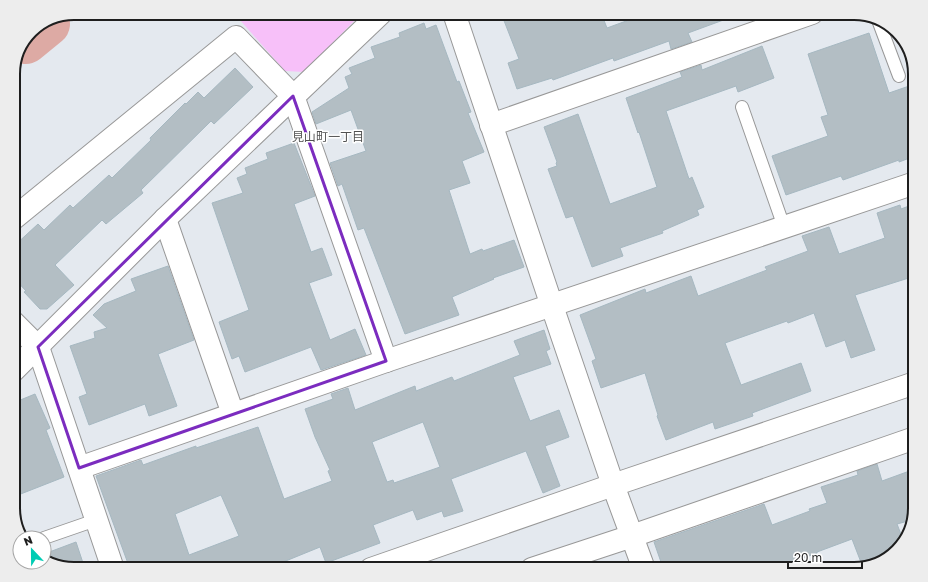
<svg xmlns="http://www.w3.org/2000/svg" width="928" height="582" viewBox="0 0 928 582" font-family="'Golos Text','Noto Sans JP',sans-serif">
<rect width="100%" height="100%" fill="#e4e9ef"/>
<!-- park -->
<path fill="#f7c0f9" d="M246 13H362L304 72 285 71 239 19Z"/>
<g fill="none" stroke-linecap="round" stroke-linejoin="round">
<!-- river -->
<path stroke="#ddaaa4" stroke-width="44" d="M26 42 48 24"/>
</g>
<!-- building -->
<g fill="#b3bec4" stroke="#a6b8c1" fill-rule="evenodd">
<path d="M501 13H601L607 28 648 13H737V15L688 33 692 42 671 49 669 41 614 61 613 58 553 80 552 78 517 89 508 63 519 59Z"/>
<path d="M424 23 426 29 436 25 457 82 459 81 471 112 468 113 484 152 462 161 470 183 449 190 470 254 482 249 483 251 514 240 524 267 493 278 494 279 452 297 459 315 405 334 364 228 358 230 342 184 338 186 330 163 366 151 351 110 316 124 312 112 349 88 345 77 352 74 349 68 375 58 371 47 400 37 399 33Z"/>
<path d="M869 33 889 93 915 84V156L899 162V160L843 180 841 176 786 195 772 156 828 136 821 117 828 115 808 54Z"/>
<path d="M762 46 774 78 738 92 736 86 666 111 689 179 692 177 704 207 697 210 699 215 662 231 663 233 620 248 623 256 592 267 573 216 566 218 548 169 557 166 556 163 557 162 544 127 578 114 610 204 657 187 639 132 638 133 626 98 682 77 680 72 701 65 702 70Z"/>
<path d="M235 68 253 87 214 124 211 121 141 190 143 193 106 224 102 220 55 265 74 285 47 309H40L24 292 26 291 13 277V247L38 224 44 230 70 205 73 208 109 175 112 178 151 140 150 138 185 103 186 104 198 92 204 98Z"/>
<path d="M294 143 315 196 294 204 311 252 322 248 332 275 309 283 330 340 355 329 366 355 321 370 311 347 245 372 239 356 232 359 219 322 249 310 212 203 243 193 237 178 247 174 245 168 268 159 266 153Z"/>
<path d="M900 205 901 209 909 206 915 225V276L855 295 875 350 851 358 845 340 826 347 814 313 788 323 787 321 725 343 741 385 801 363 811 391 752 413 753 416 715 429 713 422 666 440 657 416 658 415 645 373 601 388 592 361 596 359 580 315 645 289 646 293 691 276 698 296 767 270 765 267 808 251 802 236 829 227 839 254 885 238 877 213Z"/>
<path d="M168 266 194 340 158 354 177 406 149 416 145 404 89 425 79 397 87 394 70 346 95 338 94 332 107 328 93 315 104 304 136 291 131 279Z"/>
<path d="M544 330 550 349 546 351 551 364 513 377 530 421 559 410 569 437 545 446 560 486 543 493 526 451 451 479 463 511 444 517 442 511 417 520 413 510 373 525 380 543 326 563 320 547 266 569H130L96 476 141 460 143 465 196 446V448L258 427 284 499 332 481 328 471 330 470 315 437 305 409 333 399 331 394 348 388 355 410 415 386 416 391 452 377 454 381 520 355 514 341ZM423 422 440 467 394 483 393 480 387 482 372 442ZM221 495 239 536 189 555 175 514Z"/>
<path d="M35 394 50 428 46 430 64 477 13 497V403Z"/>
<path d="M877 464 882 481 915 469V508L912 520 897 524 904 542 892 554 862 565 852 539 817 552V553L774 569H673L671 562 662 565 654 542 764 504 772 525 810 511 809 509 827 503 821 487 858 475 857 471Z"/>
<path d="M76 542 85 569H74L44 560V554Z"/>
</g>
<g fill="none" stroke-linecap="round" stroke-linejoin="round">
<!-- service casing -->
<g stroke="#989898" stroke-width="14">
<g id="service">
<path d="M878 20 899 76"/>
<path d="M742 107 784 227"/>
<path d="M44 538 96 520"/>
</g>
</g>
<!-- minor casing -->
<g stroke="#989898" stroke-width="24">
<g id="minor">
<path d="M454 13 552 306 613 485 644 569"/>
<path d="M491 125 812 13"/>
<path d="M13 219 236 37 293 96 386 361"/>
<path d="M165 219 233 414"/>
<path d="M13 322 38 347 113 569"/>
<path d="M13 371 165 219 381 13"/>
<path d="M79 468 386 361 915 183"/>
<path d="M371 569 613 485 915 383"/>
<path d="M532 569 632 536 915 438"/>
</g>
</g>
<!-- service -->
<use href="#service" stroke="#fff" stroke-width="12"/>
<!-- minor -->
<use href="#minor" stroke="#fff" stroke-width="22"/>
</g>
<!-- marked area -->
<path fill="none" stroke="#7b2cbf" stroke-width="3" stroke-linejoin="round" d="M293 96 386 361 79 468 38 347Z"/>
<g text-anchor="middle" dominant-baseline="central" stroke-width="3" stroke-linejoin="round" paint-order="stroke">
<!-- neighbourhood labels -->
<g font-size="12" fill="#515151" stroke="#fff">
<text x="328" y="136">見山町一丁目</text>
</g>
</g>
<!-- crop -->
<path d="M0 0H928V582H0ZM74 20H854A54 54 0 0 1 908 74V508A54 54 0 0 1 854 562H74A54 54 0 0 1 20 508V74A54 54 0 0 1 74 20Z" fill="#ededed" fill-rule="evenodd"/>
<path fill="none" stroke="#1e1e1e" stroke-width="2" d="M74 20H854A54 54 0 0 1 908 74V508A54 54 0 0 1 854 562H74A54 54 0 0 1 20 508V74A54 54 0 0 1 74 20Z"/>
<!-- north arrow -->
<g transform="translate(32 550) rotate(338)"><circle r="19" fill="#ffffff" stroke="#a5a5a5"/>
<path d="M0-3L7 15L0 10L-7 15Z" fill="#00ccb4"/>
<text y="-6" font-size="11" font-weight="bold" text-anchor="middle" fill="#1e1e1e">N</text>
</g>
<!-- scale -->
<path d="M788 562v6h74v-6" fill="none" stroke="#1e1e1e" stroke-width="2"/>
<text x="794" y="562" font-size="12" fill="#1e1e1e" stroke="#ffffff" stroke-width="3" paint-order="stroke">20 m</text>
</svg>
